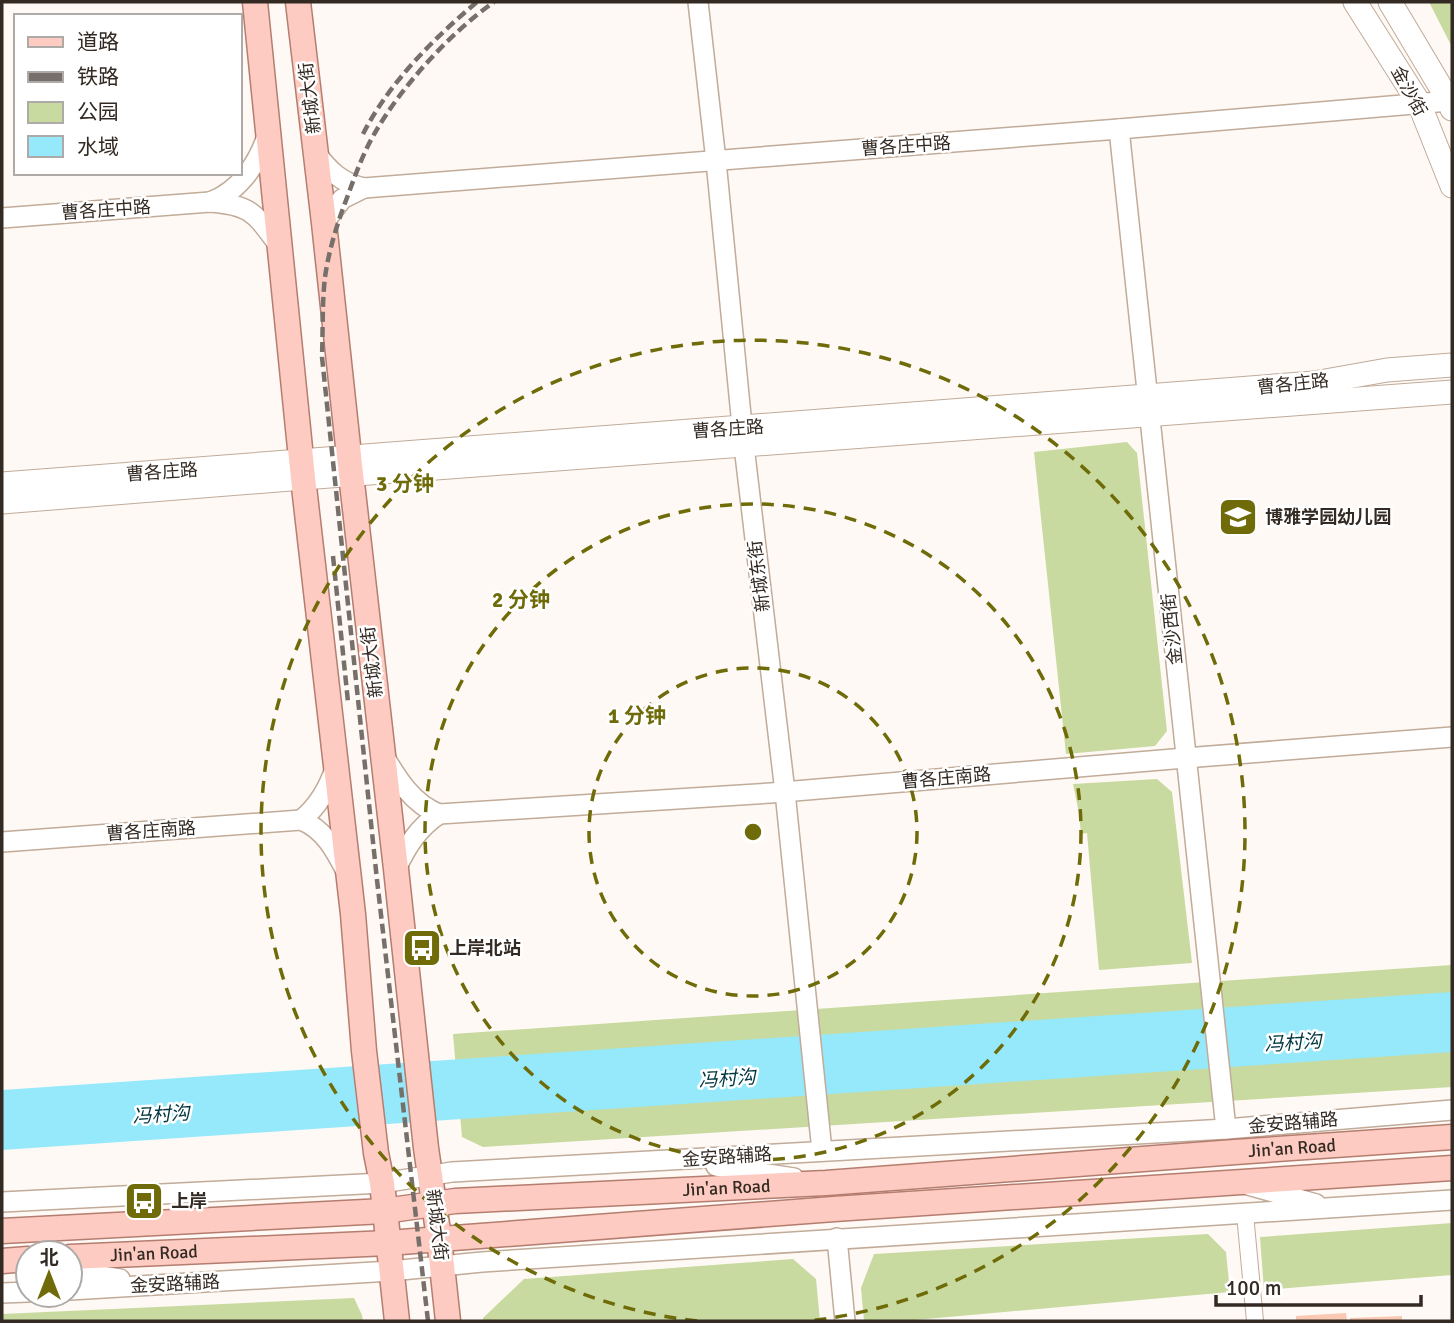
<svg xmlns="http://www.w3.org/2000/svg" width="1454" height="1323" viewBox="0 0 1454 1323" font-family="Signika,'Noto Sans SC',sans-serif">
<rect width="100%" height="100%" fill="#fef9f5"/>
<!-- green -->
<g fill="#c8da9f">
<path d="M1429 2H1452V47Z"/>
<path d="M1127 442 1137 453 1167 731 1155 746 1066 754 1034 452Z"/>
<path d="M1157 779 1172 792 1192 963 1099 970 1087 833 1081 834 1079 813 1073 784Z"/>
<path d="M1452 965V1087L483 1147 462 1137 453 1034Z"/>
<path d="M1452 1223V1275L1264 1290 1260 1237Z"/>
<path d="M1208 1234 1226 1252 1230 1292 904 1321H864L861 1288 874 1254Z"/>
<path d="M793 1259 816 1279 820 1321H483V1318L524 1279Z"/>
<path d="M354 1298 362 1315 363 1321H2V1314Z"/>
</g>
<!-- water -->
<path fill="#95e9fb" d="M1452 992V1052L2 1150V1090Z"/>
<!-- building -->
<g fill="#fac9b3">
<path d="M1346 1313 1347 1321H1296V1316Z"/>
<path d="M1402 1316V1321H1350V1318Z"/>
</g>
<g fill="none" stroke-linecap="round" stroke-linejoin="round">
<!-- minor casing -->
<g stroke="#c1ab99" stroke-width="18">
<path id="minor" d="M1245 1214 1255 1321"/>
</g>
<!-- tertiary casing -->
<g stroke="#c1ab99" stroke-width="22">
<g id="tertiary">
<path d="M698 2 716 161 744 446 785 792 822 1151"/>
<path d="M1119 129 1226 1129"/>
<path d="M316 153C329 171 342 183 364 188L1119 129 1449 101"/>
<path d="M210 202C240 191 259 162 268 133"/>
<path d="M2 218 210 202C253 205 256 215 280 247"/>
<path d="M324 223 342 199 364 188"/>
<path d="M384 756C398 780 413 804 439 814L771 793 1185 758 1452 737"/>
<path d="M301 820C319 806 329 787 336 766"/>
<path d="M2 842 301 820C324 829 335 850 346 871"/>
<path d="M396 869C407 846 418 828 439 814"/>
<path d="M716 1166 794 1178"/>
<path d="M1248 1185 1316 1204"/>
<path d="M2 1202 382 1183 452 1172 1226 1129 1452 1110"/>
<path d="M837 1238 845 1321"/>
<path d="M70 1271 120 1279"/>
<path d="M70 1290 391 1271 482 1262 1452 1200"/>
<path d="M2 1293 28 1292"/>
</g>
</g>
<!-- secondary casing -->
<g stroke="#c1ab99" stroke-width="25">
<g id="secondary">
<path d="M1355 2 1419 103 1452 186"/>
<path d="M1390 2 1449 101 1452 109"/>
<path d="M2 484 1314 383 1387 370 1452 365"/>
<path d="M2 502 303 478 1452 392"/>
</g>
</g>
<!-- primary casing -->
<g stroke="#b57d6f" stroke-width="27">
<g id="primary">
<path d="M255 2 303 478 353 914 364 1051 376 1153 382 1183 397 1321"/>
<path d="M298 2 324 223 351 474 396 869 426 1148 439 1238 448 1321"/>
<path id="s1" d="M2 1231 384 1211 455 1201 826 1183 1235 1152 1452 1137"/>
<path id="s2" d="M70 1257 388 1243 834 1209 1452 1168"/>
<path d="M2 1261 28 1259"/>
</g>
</g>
<!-- minor -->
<use href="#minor" stroke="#fff" stroke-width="16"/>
<!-- tertiary -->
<use href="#tertiary" stroke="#fff" stroke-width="19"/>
<!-- secondary -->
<use href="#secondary" stroke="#fff" stroke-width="23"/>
<!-- primary -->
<use href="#primary" stroke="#fdcbc1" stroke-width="24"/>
<!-- rail -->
<g stroke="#776f69" stroke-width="4.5" stroke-dasharray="10 5" stroke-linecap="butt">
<path d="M363 134C389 83 433 39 477 2"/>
<path d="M333 556 348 702"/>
<path d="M428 1321 377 880 322 357C323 331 322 303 325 277 329 249 338 221 348 195 356 173 364 151 376 131 402 86 451 32 494 2"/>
</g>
</g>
<!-- distance rings -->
<g fill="none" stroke="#6e6b08" stroke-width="3.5" stroke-dasharray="12 9">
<circle cx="753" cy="832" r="164"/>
<circle cx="753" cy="832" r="328"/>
<path d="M697 1321A492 492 0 1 1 809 1321"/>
</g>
<!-- icons -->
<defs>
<g id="school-square" transform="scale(2.0125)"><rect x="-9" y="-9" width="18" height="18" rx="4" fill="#6e6b08" stroke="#fff"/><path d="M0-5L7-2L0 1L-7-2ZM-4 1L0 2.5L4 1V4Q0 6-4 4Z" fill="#fff"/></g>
<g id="bus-square" transform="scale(2.0125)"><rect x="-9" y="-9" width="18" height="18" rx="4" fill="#6e6b08" stroke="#fff"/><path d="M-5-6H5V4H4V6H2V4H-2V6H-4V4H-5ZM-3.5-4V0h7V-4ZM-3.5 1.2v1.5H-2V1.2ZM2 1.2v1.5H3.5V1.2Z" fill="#fff"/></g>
</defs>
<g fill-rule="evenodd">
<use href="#school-square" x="1238" y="517"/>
<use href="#bus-square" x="422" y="948"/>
<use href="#bus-square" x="144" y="1201"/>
</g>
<g text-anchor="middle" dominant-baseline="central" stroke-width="5" stroke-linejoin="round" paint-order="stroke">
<!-- street labels -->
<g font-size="18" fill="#332a23" stroke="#fff">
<text transform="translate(1409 91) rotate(61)">金沙街</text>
<text transform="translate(310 98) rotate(-97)">新城大街</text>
<text transform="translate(906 146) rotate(-4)">曹各庄中路</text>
<text transform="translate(106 210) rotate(-4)">曹各庄中路</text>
<text transform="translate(1293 384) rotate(-6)">曹各庄路</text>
<text transform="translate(728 429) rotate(-4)">曹各庄路</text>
<text transform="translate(162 472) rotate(-4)">曹各庄路</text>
<text transform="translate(759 576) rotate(-97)">新城东街</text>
<text transform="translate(1172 629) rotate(-96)">金沙西街</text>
<text transform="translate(372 662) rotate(-97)">新城大街</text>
<text transform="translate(946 778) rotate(-5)">曹各庄南路</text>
<text transform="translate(151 831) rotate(-4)">曹各庄南路</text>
<text transform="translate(1293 1123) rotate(-5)">金安路辅路</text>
<text stroke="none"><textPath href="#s1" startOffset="1293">Jin'an Road</textPath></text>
<text transform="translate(727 1157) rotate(-4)">金安路辅路</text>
<text stroke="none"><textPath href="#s1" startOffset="726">Jin'an Road</textPath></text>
<text transform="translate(437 1225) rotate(83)">新城大街</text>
<text stroke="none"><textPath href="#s2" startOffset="84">Jin'an Road</textPath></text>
<text transform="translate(175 1284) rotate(-3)">金安路辅路</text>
</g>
<!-- poi labels -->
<g font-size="18" font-weight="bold" fill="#332a23" stroke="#fff" text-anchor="start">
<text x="1265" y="517">博雅学园幼儿园</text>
<text x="449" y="948">上岸北站</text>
<text x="171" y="1201">上岸</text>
</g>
<!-- water labels -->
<g font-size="19" font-style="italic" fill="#00363f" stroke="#fff">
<text transform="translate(1293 1043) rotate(-4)">冯村沟</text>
<text transform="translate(727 1079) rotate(-4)">冯村沟</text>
<text transform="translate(161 1115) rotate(-4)">冯村沟</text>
</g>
</g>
<circle cx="753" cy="832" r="10" fill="#6e6b08" stroke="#fff" stroke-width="3.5"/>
<g font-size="21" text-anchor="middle" font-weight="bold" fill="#6e6b08" stroke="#fff" stroke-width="5" stroke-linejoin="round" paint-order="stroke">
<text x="405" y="491">3 分钟</text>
<text x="521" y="607">2 分钟</text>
<text x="637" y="723">1 分钟</text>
</g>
<!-- border -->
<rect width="1454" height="1323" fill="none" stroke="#332a23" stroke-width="7"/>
<!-- legend -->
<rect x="14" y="14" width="228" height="161" fill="#ffffff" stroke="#adaaa7" stroke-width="2"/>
<rect x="28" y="37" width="35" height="10" fill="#fdcbc1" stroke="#adaaa7" stroke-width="2"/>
<text x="77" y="49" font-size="21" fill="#332a23">道路</text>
<rect x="28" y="72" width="35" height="10" fill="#776f69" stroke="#adaaa7" stroke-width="2"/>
<text x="77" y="84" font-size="21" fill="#332a23">铁路</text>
<rect x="28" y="102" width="35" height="21" fill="#c8da9f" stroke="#adaaa7" stroke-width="2"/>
<text x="77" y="119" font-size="21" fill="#332a23">公园</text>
<rect x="28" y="136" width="35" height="21" fill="#95e9fb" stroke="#adaaa7" stroke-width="2"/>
<text x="77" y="154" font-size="21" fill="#332a23">水域</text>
<!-- north arrow -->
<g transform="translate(49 1274)"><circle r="33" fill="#ffffff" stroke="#adaaa7" stroke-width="2"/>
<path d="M0-5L12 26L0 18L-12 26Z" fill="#6e6b08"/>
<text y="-10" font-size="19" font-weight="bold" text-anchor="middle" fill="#332a23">北</text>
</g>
<!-- scale -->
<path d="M1216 1295v10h205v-10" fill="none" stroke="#332a23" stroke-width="3.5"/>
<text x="1226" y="1295" font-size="21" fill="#332a23" stroke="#ffffff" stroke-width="5" paint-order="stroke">100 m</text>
</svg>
